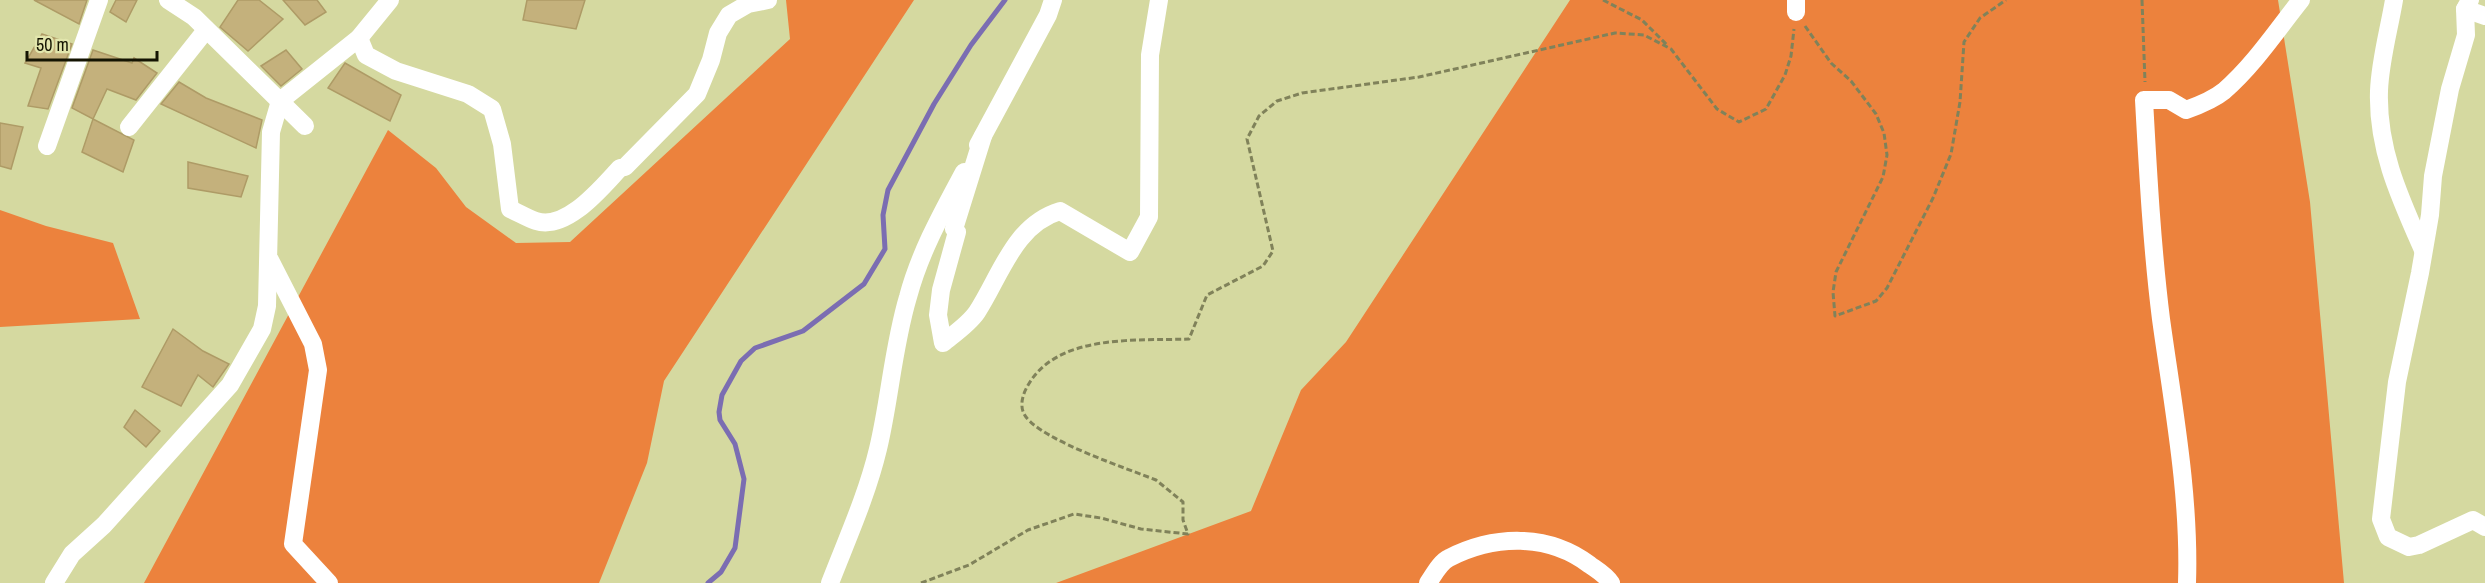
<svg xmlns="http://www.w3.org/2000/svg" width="2485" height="583" viewBox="0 0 2485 583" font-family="'Archivo Narrow',sans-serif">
<rect width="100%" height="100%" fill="#d5d9a0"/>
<!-- forest -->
<g fill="#ec823d">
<path d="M786 0H914L664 381 647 463 599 583H144L388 130 436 168 466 207 516 243 570 242 790 39Z"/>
<path d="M1570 0H2278L2310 202 2344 583H1056L1251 511 1301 390 1346 342Z"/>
<path d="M0 210 46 226 113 243 140 319 0 327Z"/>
</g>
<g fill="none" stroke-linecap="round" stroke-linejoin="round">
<!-- stream -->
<path stroke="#7b6db2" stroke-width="5" d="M708 583 721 572 735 548 744 479 735 444 720 420 719 412 722 395 741 361 755 348 803 331 864 284 885 249 883 215 888 190 934 104 971 45 1005 0"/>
</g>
<!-- building -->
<g fill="#c4b17c" stroke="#ae9b66" stroke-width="1.5">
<path d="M34 0H87L79 24Z"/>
<path d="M116 0H137L126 22 110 12Z"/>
<path d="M238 0H259L283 19 248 51 220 27Z"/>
<path d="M283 0H317L326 12 305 25Z"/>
<path d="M527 0H585L576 29 523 20Z"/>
<path d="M42 34 72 44 48 109 28 106 41 68 25 63Z"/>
<path d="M93 50 132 63 134 58 157 73 136 100 107 89 93 119 72 108Z"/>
<path d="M286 50 302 69 281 86 261 66Z"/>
<path d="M345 63 401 95 390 121 328 88Z"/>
<path d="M179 82 206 98 262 120 256 148 161 104Z"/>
<path d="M93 119 134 140 123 172 82 152Z"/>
<path d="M0 123 23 127 11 169 0 166Z"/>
<path d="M188 162 248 176 241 197 188 188Z"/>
<path d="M173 329 203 351 229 364 213 387 198 375 181 406 142 387Z"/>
<path d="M135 410 160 431 146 447 124 427Z"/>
</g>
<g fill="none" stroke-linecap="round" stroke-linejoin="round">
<!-- path -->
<g stroke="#80825a" stroke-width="3" stroke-dasharray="6 3" stroke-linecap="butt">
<path d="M1603 0 1642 20 1668 46"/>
<path d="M2142 0 2145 82"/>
<path d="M1805 26 1831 63 1851 81 1876 114 1884 133 1887 155 1883 177 1836 272 1833 292 1835 316 1876 301 1887 288 1933 198 1951 154 1960 102 1964 42 1980 18 2006 0"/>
<path d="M921 583 969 565 1028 530 1074 514 1101 518 1141 529 1188 534 1183 520V502L1156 480C1126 468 1044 441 1026 417 1019 408 1022 396 1027 387 1056 333 1136 341 1189 339L1207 295 1263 266 1273 251 1247 139 1259 116 1277 101 1302 93 1419 77 1615 33 1644 35 1671 49 1717 109 1739 122 1766 109 1785 75 1791 56 1794 29"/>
</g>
<!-- minor -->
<g stroke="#fff" stroke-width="18">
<path d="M168 0 194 17 305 126"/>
<path d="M2394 0C2389 30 2380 61 2379 91 2377 149 2400 198 2423 250"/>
<path d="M2470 0 2465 9 2466 35 2450 89 2433 176 2430 215 2420 273 2397 382 2381 519 2388 537 2409 547 2419 545 2473 520 2485 527"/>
<path d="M2465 9 2485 16"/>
<path d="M1796 12V0"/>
<path d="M359 38 366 55 396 71 468 94 492 109 502 144 510 209C519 213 527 218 536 221 567 231 602 187 620 168L625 167 697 94 711 60 718 33 729 15 748 4 768 0"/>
<path d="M129 127 206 30"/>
<path d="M983 136 954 229 957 232 941 290 938 315 943 343C954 334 969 324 977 312 1001 275 1014 225 1060 211L1130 252 1149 217 1150 55 1159 0"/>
<path d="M978 145 1048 15 1053 0"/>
<path d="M47 146 99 0"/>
<path d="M270 260 313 344 318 370 293 544 329 583"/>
<path d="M54 583 72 554 104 525 230 385 262 329 267 306 271 132 280 101 359 38 390 0"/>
<path d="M830 583C847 539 867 495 878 449 890 399 893 347 908 297 920 252 942 213 964 172"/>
<path d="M1428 583C1433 576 1440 562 1449 558 1494 535 1548 533 1590 565 1597 570 1606 575 1611 583"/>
<path d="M2187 583C2190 495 2173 406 2161 319 2152 247 2148 173 2144 100H2169L2186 110C2200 105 2213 100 2224 91 2254 65 2277 30 2301 0"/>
</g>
</g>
<!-- scale -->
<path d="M27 51v9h130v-9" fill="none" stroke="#141402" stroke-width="3"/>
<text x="36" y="51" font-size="18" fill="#141402" stroke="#e2e6ad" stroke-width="4.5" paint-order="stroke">50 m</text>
</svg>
